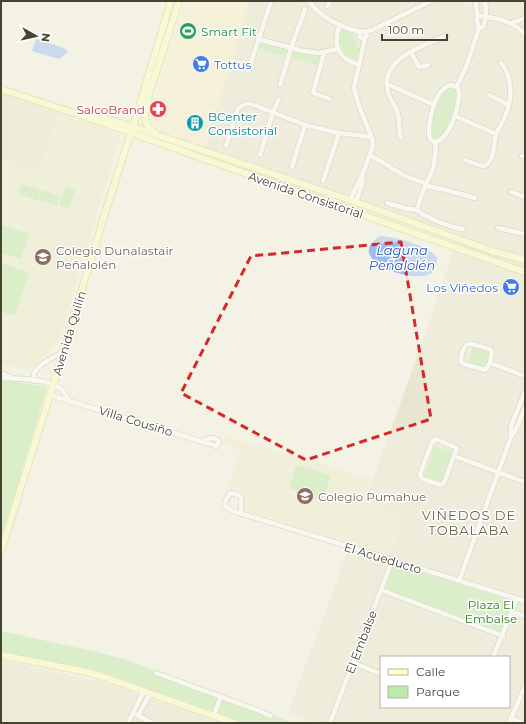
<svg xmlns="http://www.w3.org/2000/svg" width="526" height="724" viewBox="0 0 526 724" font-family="Montserrat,sans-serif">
<rect width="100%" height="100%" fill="#f3f2e4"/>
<!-- residential -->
<g fill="#e8e6d1" fill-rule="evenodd">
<path d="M185 1H461L471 5 479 1H525V723H311L288 713 351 543 390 555 404 516 365 502 429 323 459 234 206 147 163 133 154 127 149 120ZM381 657H509V707H381Z"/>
<path d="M1 92 58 112 39 172 1 158Z"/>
<path d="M1 660 106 683 220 723H1Z"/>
</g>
<!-- commercial -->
<path fill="#f8f0cc" d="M185 1H250L206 147 163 133 154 127 149 120Z"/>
<!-- education -->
<g fill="#eeeccc">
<path d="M58 112 121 135 59 341 30 370 1 364V158L39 172Z"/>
<path d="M224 437 299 457 373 480 365 502 404 516 390 555 244 510 245 505 240 491 228 487 240 449 223 443Z"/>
</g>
<!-- green -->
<g fill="#bdeba9">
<path d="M340 29 353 34 359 49 356 61 345 54 339 40Z"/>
<path d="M262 41 288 49V51L286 57 259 48Z"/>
<path d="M294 50 320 55 321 57 318 66 292 58Z"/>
<path d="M451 87 454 88 457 92C457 105 449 135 436 140L432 138C429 125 437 93 451 87Z"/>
<path d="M22 184 40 190 37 200 18 194Z"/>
<path d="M66 187 75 190 69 209 59 206Z"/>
<path d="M41 190 60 196 57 206 38 200Z"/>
<path d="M1 225 29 234 21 259 1 253Z"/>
<path d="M1 263 29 272 15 316 1 312Z"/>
<path d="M473 347 491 353 486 370 468 364Z"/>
<path d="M1 379 47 387 1 541Z"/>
<path d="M435 446 452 452 440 486 423 480Z"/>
<path d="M296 465 331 475 324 499 289 488Z"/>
<path d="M393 564 513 601 501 631 385 589Z"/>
<path d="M1 631 97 652 130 661 249 705 292 723H245L123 681 1 653Z"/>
</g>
<!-- water -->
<g fill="#9abbf6">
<path d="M36 39 64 48 68 52 59 59 32 51Z"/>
<path d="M380 236C395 237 429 245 437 258 437 264 435 271 430 274 411 284 342 259 380 236Z"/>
</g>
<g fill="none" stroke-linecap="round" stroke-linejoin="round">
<!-- street casing -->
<g stroke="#bfbda6" stroke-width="6">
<g id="street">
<path d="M309 1C319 17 345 30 364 32L367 36 364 39 360 37V34L362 32"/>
<path d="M327 6 331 1"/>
<path d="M478 16C495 17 513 21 525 34"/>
<path d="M512 23 525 18"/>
<path d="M340 24C332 45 338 59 359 65"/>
<path d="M479 28 483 27C487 19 486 10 485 1"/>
<path d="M364 32 372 30 431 1"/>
<path d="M258 39 303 51 319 53 338 49"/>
<path d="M411 52 419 67H422L428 65"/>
<path d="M324 53 313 93 330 99"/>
<path d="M248 72 271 1"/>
<path d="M387 84 434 105"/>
<path d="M280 85 291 48 305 9"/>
<path d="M452 85 458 88C463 100 449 142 434 142L430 139C426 125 435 86 452 85Z"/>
<path d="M457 86 467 65 479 28C475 22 479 11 475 1"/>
<path d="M489 95 509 105"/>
<path d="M455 116 496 134"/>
<path d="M401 138C398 131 400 122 398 114 396 106 390 100 388 92 379 59 423 46 446 36"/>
<path d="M226 146 238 108 246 104H251L305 125 339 133 372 137"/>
<path d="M260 155 273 112 279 99"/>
<path d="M370 155 403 175 427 184"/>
<path d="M522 156H525"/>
<path d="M465 160 478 165 484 166C495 161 493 145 496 135 497 130 502 124 504 119 512 102 514 78 501 63"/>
<path d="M292 167 305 125"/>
<path d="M323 181 339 133"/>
<path d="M427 186 446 190 475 198"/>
<path d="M511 192 525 197"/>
<path d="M350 200 363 173 373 146 372 138 359 106 354 88 365 38"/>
<path d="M356 202 362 184 363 176"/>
<path d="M387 203 404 208 417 210 422 214 436 221 453 227 463 229"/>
<path d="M417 210 421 196 434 166 436 142"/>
<path d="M498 228 525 234"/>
<path d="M467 344H472L490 349 492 352 490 363 485 370 464 364 461 362C461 355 463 348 467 344Z"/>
<path d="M490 363 525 376"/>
<path d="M1 373 11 377"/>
<path d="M1 378C20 379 62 377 68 400"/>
<path d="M34 381C29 367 53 358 63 352"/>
<path d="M50 395 216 446 219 443 218 440C212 437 209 437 204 442"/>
<path d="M511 436V426L525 392"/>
<path d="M436 439 457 448 444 483 441 485 422 479 420 474 432 442Z"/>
<path d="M454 456 525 482"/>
<path d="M241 514V497L236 494 230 493 225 502V506L233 511 525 601"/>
<path d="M459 581 511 437 517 427 525 407"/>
<path d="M381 590 503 636"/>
<path d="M512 612 525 616"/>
<path d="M493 657 517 599"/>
<path d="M354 663 381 674"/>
<path d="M156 673 257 710 271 716"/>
<path d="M137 715 152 723"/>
<path d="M214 715 221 696"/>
<path d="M138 716 150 693"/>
<path d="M511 718 522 723"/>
<path d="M128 723 144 691"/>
<path d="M330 723 392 561"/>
<path d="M509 723 525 686"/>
</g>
</g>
<!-- secondary casing -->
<g stroke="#d7d58f" stroke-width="8">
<g id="secondary">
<path d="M1 89 86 117 525 272"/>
<path d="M149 96C146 111 140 123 155 133"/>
<path d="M140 103 171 1"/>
<path d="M92 118H104L133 127 356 202 492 251 525 260"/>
<path d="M1 551 50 395 105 213 135 120 152 85 179 1"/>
<path d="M1 655 87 672 104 677 234 723"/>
</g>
</g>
<!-- street -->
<use href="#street" stroke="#fff" stroke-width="4.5"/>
<!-- secondary -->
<use href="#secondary" stroke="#ffffc2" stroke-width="6"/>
</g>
<!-- marked area -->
<path d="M0 0H526V724H0ZM401 242 431 419 306 460 181 393 251 256Z" fill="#f3f2e4" fill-opacity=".55" fill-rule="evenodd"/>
<path fill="none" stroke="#d62828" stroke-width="3" stroke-dasharray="8 5" stroke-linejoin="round" d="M401 242 431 419 306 460 181 393 251 256Z"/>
<!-- icons -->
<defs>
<g id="stadium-disc" transform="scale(0.9)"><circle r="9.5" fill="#2e9e5b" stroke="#fff"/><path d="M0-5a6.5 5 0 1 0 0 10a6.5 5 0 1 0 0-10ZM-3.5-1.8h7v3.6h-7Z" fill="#fff"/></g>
<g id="supermarket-disc" transform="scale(0.9)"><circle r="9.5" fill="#3f7fe0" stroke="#fff"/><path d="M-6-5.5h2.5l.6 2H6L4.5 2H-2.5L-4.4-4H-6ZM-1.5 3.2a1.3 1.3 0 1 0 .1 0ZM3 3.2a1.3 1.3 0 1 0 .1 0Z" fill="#fff"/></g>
<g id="pharmacy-disc" transform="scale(0.9)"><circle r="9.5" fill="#e0444e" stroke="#fff"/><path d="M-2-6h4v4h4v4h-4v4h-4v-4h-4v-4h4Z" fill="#fff"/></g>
<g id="building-disc" transform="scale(0.9)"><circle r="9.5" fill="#0f9aa8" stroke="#fff"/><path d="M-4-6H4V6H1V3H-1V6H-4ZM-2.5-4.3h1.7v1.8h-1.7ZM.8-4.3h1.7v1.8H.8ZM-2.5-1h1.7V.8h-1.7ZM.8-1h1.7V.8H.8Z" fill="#fff"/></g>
<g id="school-disc" transform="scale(0.9)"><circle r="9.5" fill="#8d6e63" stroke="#fff"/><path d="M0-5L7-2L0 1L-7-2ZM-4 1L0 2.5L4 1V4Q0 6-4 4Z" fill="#fff"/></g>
</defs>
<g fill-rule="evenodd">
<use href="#stadium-disc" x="188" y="31"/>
<use href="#supermarket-disc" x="201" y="64"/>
<use href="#pharmacy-disc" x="158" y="109"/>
<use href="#building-disc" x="195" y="123"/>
<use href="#school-disc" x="43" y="257"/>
<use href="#supermarket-disc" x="511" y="287"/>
<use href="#school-disc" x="305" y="496"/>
</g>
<g text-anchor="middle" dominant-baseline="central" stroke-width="3" stroke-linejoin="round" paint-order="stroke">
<!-- leisure labels -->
<g font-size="12" fill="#27864d" stroke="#fff" text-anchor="start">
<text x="201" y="31">Smart Fit</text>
</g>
<!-- shop labels -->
<g font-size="12" fill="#366cbe" stroke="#fff" text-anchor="start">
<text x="214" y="64">Tottus</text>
<text x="498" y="287" text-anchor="end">Los Viñedos</text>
</g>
<!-- health labels -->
<g font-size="12" fill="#be3a42" stroke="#fff" text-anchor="end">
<text x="145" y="109">SalcoBrand</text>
</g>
<!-- culture labels -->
<g font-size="12" fill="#0d838f" stroke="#fff" text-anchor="start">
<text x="208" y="116">BCenter<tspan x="208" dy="14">Consistorial</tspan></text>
</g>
<!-- street labels -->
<g font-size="12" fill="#464333" stroke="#fff">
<text transform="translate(306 195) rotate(19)">Avenida Consistorial</text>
<text transform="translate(69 333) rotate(-73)">Avenida Quilín</text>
<text transform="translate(136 421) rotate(17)">Villa Cousiño</text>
<text transform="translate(383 558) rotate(17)">El Acueducto</text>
<text transform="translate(361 642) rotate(-69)">El Embalse</text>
</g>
<!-- education labels -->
<g font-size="12" fill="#785e54" stroke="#fff" text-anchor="start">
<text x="56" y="250">Colegio Dunalastair<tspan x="56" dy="14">Peñalolén</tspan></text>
<text x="318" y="496">Colegio Pumahue</text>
</g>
<!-- park labels -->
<g font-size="12" fill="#2f7c22" stroke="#fff">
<text x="491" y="604">Plaza El<tspan x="491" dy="14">Embalse</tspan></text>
</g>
<!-- water labels -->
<g font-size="13" font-style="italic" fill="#2457ba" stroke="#fff">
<text x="402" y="250">Laguna<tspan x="402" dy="15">Peñalolén</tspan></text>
</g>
<!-- neighbourhood labels -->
<g font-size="13" letter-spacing="1" fill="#69644a" stroke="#fff">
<text x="469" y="515">VIÑEDOS DE<tspan x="469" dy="15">TOBALABA</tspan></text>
</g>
</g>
<!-- border -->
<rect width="526" height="724" fill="none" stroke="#464333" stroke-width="4"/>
<!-- legend -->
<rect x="380" y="656" width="130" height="52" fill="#ffffff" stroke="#b5b4ad"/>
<rect x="388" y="669" width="20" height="6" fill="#ffffc2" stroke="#b5b4ad"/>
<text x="416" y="676" font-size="12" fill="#464333">Calle</text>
<rect x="388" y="686" width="20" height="12" fill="#bdeba9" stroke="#b5b4ad"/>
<text x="416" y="696" font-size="12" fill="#464333">Parque</text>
<!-- north arrow -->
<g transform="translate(36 36) rotate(98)" stroke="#ffffff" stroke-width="3" paint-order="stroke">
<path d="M0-3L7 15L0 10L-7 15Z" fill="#464333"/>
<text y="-6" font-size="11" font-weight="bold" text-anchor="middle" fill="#464333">N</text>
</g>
<!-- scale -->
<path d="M382 34v6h65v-6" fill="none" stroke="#464333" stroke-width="2"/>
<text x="388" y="34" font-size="12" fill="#464333" stroke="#ffffff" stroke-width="3" paint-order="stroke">100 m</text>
</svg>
